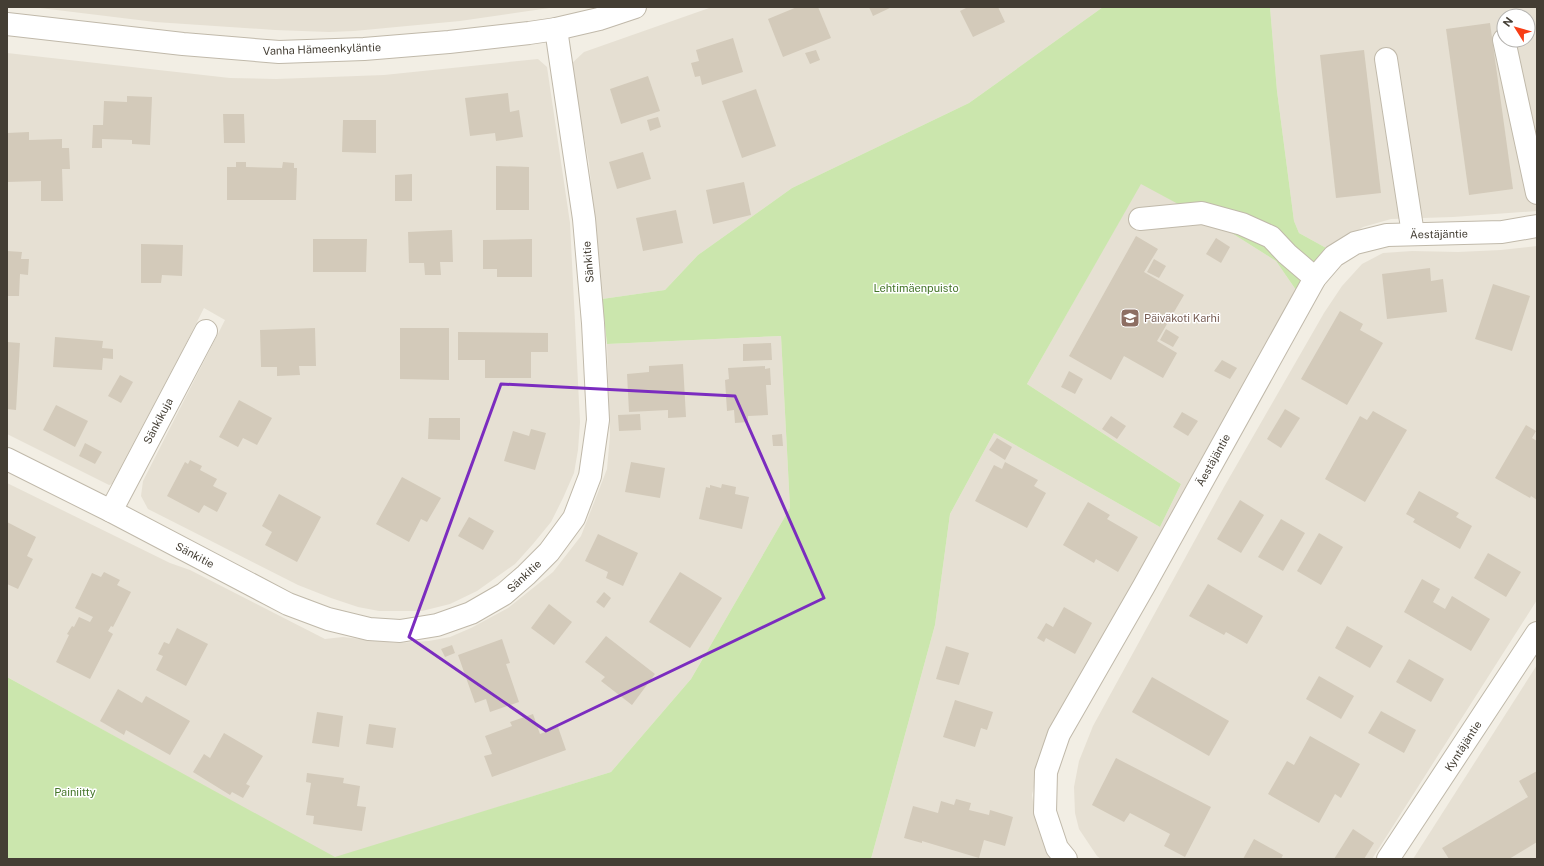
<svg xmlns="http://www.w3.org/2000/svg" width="1544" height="866" viewBox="0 0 1544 866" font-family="'Public Sans',sans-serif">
<rect width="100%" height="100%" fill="#f2eee4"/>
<!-- residential -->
<g fill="#e6e0d3" fill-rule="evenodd">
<path d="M32 7H556L460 21 354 31 329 32 275 30 155 22Z"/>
<path d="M712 7H1103L969 103 792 188 698 255 665 290 602 299 589 163 570 65 584 52Z"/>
<path d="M1270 7H1537V211L1453 217 1391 219 1363 227 1328 249 1299 233 1294 221 1277 91ZM1504 16H1528V40H1504Z"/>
<path d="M7 53 230 78 276 79 384 75 538 59 547 67 570 223 580 422 578 450 574 473 563 498 551 522 533 544 515 564 477 591 450 604 422 611H379L358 607 331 598 298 585 148 509 141 496 143 481 225 320 204 308 116 483 109 485 7 434Z"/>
<path d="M1141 183 1230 232 1276 261 1296 290 1044 746 1032 795 1036 820 1051 859H871L935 625 950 514 994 433 1160 527 1181 484 1027 384Z"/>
<path d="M1537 246V600L1372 859H1101L1097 856 1079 829 1075 813 1074 787 1079 761 1093 726 1224 487 1324 313 1342 286 1362 264 1383 253 1412 251 1458 252 1501 250Z"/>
<path d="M781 336 790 508 691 679 611 772 335 858 7 677V483L170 563 190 570 325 639 343 637 397 643 429 641 450 637 471 628 508 608 553 572 581 536 607 469 610 435 607 344Z"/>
<path d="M1537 665V859H1413Z"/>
</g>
<!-- green -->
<path fill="#cbe6ad" d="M1103 7H1270L1277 91 1294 221 1299 233 1328 249 1296 290 1276 261 1230 232 1141 184 1027 384 1181 484 1160 527 994 433 950 514 935 625 871 859H7V677L335 857 611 772 691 679 790 508 781 336 607 344 602 299 665 290 698 255 792 188 969 103Z"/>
<!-- building -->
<g fill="#d3caba">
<path d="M797 7H818L831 38 783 57 768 19Z"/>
<path d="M869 7H892L873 16Z"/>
<path d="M968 7H998L1005 22 973 37 960 11Z"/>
<path d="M1490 23 1513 189 1469 195 1446 29Z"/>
<path d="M733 38 743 72 702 85 700 76 695 77 691 63 699 61 696 50Z"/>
<path d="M816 50 820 60 810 64 805 53Z"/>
<path d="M1364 50 1381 193 1336 198 1320 55Z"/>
<path d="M648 76 660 111 621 124 610 89Z"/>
<path d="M756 89 776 146 742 158 722 101Z"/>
<path d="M508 93 510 112 519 110 523 137 496 141 495 133 470 136 465 98Z"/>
<path d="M127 96 152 97 150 145 132 144V140L102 139V148H92L93 125H103L104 101 127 102Z"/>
<path d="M223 114H244L245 143H224Z"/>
<path d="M658 117 661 127 650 131 647 120Z"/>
<path d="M343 120H376V153L342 152Z"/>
<path d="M29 132V140L62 139V148H69L70 169H62L63 201H41V181L7 182V133Z"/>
<path d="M643 152 651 179 617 189 609 162Z"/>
<path d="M236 162H246V167L282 168 283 162 294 163V168H297L296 200H227V167H236Z"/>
<path d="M496 166 529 167V210H496Z"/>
<path d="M412 174V201H395V175Z"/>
<path d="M744 182 751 215 713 224 706 190Z"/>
<path d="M676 210 683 243 643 251 636 218Z"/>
<path d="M452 230 453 262H440L441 275H425L424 263H409L408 232Z"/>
<path d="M1136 236 1158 249 1144 272 1184 295 1157 341 1177 353 1163 378 1124 356 1111 380 1069 356Z"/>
<path d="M1216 238 1230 247 1221 263 1206 254Z"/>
<path d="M313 239H367L366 272H313Z"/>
<path d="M532 239V277H497V269H483V240Z"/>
<path d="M141 244 183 245 182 276 162 275 161 283H141Z"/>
<path d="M7 251 22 252 21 259H29L28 275 20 274 19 296H7Z"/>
<path d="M1154 259 1166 266 1159 278 1147 272Z"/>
<path d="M1430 268 1431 281 1443 279 1447 312 1387 319 1382 274Z"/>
<path d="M1493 284 1530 296 1512 351 1475 339Z"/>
<path d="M1340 311 1363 324 1360 330 1383 343 1347 405 1301 379Z"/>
<path d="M315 328 316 366H299L300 375 277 376V367H261L260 330Z"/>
<path d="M400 328H449V380L400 379Z"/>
<path d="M1166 329 1179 337 1173 347 1160 340Z"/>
<path d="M458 332 548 333V352H531V378H485V360H458Z"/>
<path d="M55 337 103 341 102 348 113 349V359L103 358 102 370 53 367Z"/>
<path d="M7 342 20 343 16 410 7 409Z"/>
<path d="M771 343 772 360 743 361V344Z"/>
<path d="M1222 360 1237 368 1230 379 1214 371Z"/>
<path d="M683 364 686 417 668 418V410L629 412 627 374 649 372V366Z"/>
<path d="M765 366V369L770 368 771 385H766L768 415 748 416V422L735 423 734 410 727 411 725 380 729 379 728 368Z"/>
<path d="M1069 371 1083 379 1075 394 1061 387Z"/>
<path d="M120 375 133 382 121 403 108 396Z"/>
<path d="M239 400 272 418 257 445 243 438 238 447 219 437Z"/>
<path d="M56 405 88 421 75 447 43 430Z"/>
<path d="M1285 409 1300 418 1281 448 1267 439Z"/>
<path d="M1373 411 1407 430 1365 502 1325 479 1360 416 1367 420Z"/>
<path d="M1182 412 1198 421 1188 436 1173 427Z"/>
<path d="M640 414 641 430 619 431 618 415Z"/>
<path d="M1111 416 1126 426 1117 439 1102 429Z"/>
<path d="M429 418H460V440L428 439Z"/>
<path d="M1526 425 1536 431 1532 438 1537 441V500L1531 496 1530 498 1495 478Z"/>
<path d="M531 429 546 433 535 470 504 461 513 431 529 436Z"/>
<path d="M782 434 783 446H773L772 435Z"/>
<path d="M997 438 1012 447 1005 460 989 450Z"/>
<path d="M85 443 102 452 95 464 79 456Z"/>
<path d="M190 460 202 466 200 470 217 479 213 486 227 493 217 512 204 505 199 513 167 496 185 462 188 464Z"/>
<path d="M631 462 665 468 660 498 625 492Z"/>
<path d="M1005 462 1038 480 1034 486 1046 493 1027 528 975 501 994 465 1002 469Z"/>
<path d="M402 477 441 498 427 522 421 519 409 542 376 524Z"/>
<path d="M722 484 736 487 735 494 749 497 742 529 699 519 706 487 710 488V485L721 488Z"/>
<path d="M1419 491 1459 513 1456 517 1472 526 1460 549 1413 522 1415 519 1406 514Z"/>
<path d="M279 494 321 517 297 562 265 545 272 532 262 526Z"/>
<path d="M1240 500 1264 515 1241 553 1217 539Z"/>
<path d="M1088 502 1110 515 1107 519 1138 537 1118 572 1096 559 1094 563 1063 545Z"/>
<path d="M469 517 494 531 483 550 458 536Z"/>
<path d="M1281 519 1305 533 1283 571 1258 557Z"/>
<path d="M7 522 36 537 27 556 33 559 18 589 7 584Z"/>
<path d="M1319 533 1343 547 1321 585 1297 571Z"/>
<path d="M598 534 638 553 623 586 606 578 608 572 585 561Z"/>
<path d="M1488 553 1521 572 1506 597 1474 578Z"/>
<path d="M104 572 120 580 117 585 131 592 113 627 111 626 108 631 113 634 90 679 56 662 69 635 67 634 72 626 74 627 79 617 90 622 93 617 75 608 92 573 101 577Z"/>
<path d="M680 572 722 598 690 648 649 622Z"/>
<path d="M1422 579 1440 589 1433 602 1445 609 1452 596 1490 619 1471 651 1404 612Z"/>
<path d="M1208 584 1263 616 1247 644 1226 632 1224 635 1189 616Z"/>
<path d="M604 592 611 598 604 608 596 602Z"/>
<path d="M549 604 572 622 554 645 531 628Z"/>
<path d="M1064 607 1092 623 1075 654 1046 638 1044 642 1037 638 1046 623 1053 627Z"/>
<path d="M1347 626 1383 646 1370 668 1335 648Z"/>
<path d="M177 628 208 644 186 686 156 670 163 656 158 654 164 642 169 644Z"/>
<path d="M606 636 655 674 632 705 601 681 605 677 585 662Z"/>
<path d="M502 639 510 663 506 664 519 702 490 712 486 699 475 703 458 655Z"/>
<path d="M452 645 455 653 445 657 441 649Z"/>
<path d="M946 646 969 653 959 685 936 679Z"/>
<path d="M1409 659 1444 679 1431 702 1396 682Z"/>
<path d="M1319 676 1354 696 1341 719 1306 699Z"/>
<path d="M1152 677 1229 721 1209 756 1132 712Z"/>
<path d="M118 689 142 703 146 696 190 721 170 755 126 730 124 735 100 721Z"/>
<path d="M955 700 993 712 987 730 981 728 975 747 943 737Z"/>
<path d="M1381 711 1416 730 1404 753 1368 733Z"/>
<path d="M317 712 343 716 339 747 312 743Z"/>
<path d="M533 714 540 734 558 727 566 750 492 777 484 756 492 754 485 736 512 726 510 722Z"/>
<path d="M369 724 396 728 393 748 366 744Z"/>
<path d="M224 733 263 756 246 784 250 786 243 798 232 792 230 795 193 772 204 754 210 758Z"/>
<path d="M1310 736 1360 764 1341 798 1335 794 1319 823 1268 794 1287 761 1294 765Z"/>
<path d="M1116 758 1211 807 1185 857 1164 846 1170 834 1130 813 1124 822 1092 805Z"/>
<path d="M1537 771V842L1509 859H1449L1442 848 1528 797 1519 781Z"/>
<path d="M307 773 344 778 343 783 360 786 357 806 366 807 362 831 313 824 314 816 306 815 311 783 306 782Z"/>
<path d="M956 799 971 803 969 810 989 815 990 810 1013 817 1005 846 984 840 979 858 922 841V843L904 838 913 806 938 813 941 801 954 805Z"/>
<path d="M1353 829 1374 843 1364 859H1334Z"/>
<path d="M1254 839 1283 855 1281 859H1243Z"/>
</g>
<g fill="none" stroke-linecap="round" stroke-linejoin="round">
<!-- minor casing -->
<g stroke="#c0b9aa" stroke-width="24">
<g id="minor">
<path d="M7 24 183 44 279 52 364 49 449 42 529 33 556 29 599 19 635 7"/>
<path d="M1504 40 1537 193"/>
<path d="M1386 59 1413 234"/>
<path d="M1140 219 1202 213 1242 224 1271 237 1287 254 1315 278"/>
<path d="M7 459 111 511 288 604 328 619 369 629 400 631 437 625 471 613 504 594 526 575 549 552 574 518 590 476 598 420 593 323 584 219 556 29"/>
<path d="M111 511 206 331"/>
<path d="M1066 859 1057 848 1045 812 1046 772 1059 734 1144 586 1315 278 1334 256 1355 243 1387 235 1502 232 1537 226"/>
<path d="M1388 859 1537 633"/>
</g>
</g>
<!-- minor -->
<use href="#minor" stroke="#fff" stroke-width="22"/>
</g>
<!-- marked area -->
<path fill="none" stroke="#7b2cbf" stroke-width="3" stroke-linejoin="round" d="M501 384 735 396 824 598 546 731 409 637Z"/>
<!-- icons -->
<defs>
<g id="school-square" transform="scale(1)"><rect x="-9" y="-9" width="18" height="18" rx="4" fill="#8d6e63" stroke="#fff"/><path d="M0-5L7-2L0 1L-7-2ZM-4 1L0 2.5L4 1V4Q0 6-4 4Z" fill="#fff"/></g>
</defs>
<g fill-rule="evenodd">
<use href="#school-square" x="1130" y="318"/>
</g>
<g text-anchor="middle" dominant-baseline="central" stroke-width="3" stroke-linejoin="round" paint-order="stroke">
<!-- street labels -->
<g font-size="11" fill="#443e34" stroke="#fff">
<text transform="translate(322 49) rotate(-2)">Vanha Hämeenkyläntie</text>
<text transform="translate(1439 234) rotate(-1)">Äestäjäntie</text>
<text transform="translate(588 262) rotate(-95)">Sänkitie</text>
<text transform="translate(158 421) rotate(-62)">Sänkikuja</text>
<text transform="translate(1213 460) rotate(-61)">Äestäjäntie</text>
<text transform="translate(195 555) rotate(28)">Sänkitie</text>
<text transform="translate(524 576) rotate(-43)">Sänkitie</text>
<text transform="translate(1463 746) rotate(-57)">Kyntäjäntie</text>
</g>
<!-- park labels -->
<g font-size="11" fill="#447529" stroke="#fff">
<text x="916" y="288">Lehtimäenpuisto</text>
<text x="75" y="792">Painiitty</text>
</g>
<!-- education labels -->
<g font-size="11" fill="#785e54" stroke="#fff" text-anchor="start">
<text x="1144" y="318">Päiväkoti Karhi</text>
</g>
</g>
<!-- border -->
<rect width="1544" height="866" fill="none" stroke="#443e34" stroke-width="16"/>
<!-- north arrow -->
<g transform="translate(1516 28) rotate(307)"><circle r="19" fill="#ffffff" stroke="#b4b2ae"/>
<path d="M0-3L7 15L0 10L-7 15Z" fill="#f73e16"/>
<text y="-6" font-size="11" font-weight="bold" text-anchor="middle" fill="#443e34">N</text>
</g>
</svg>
